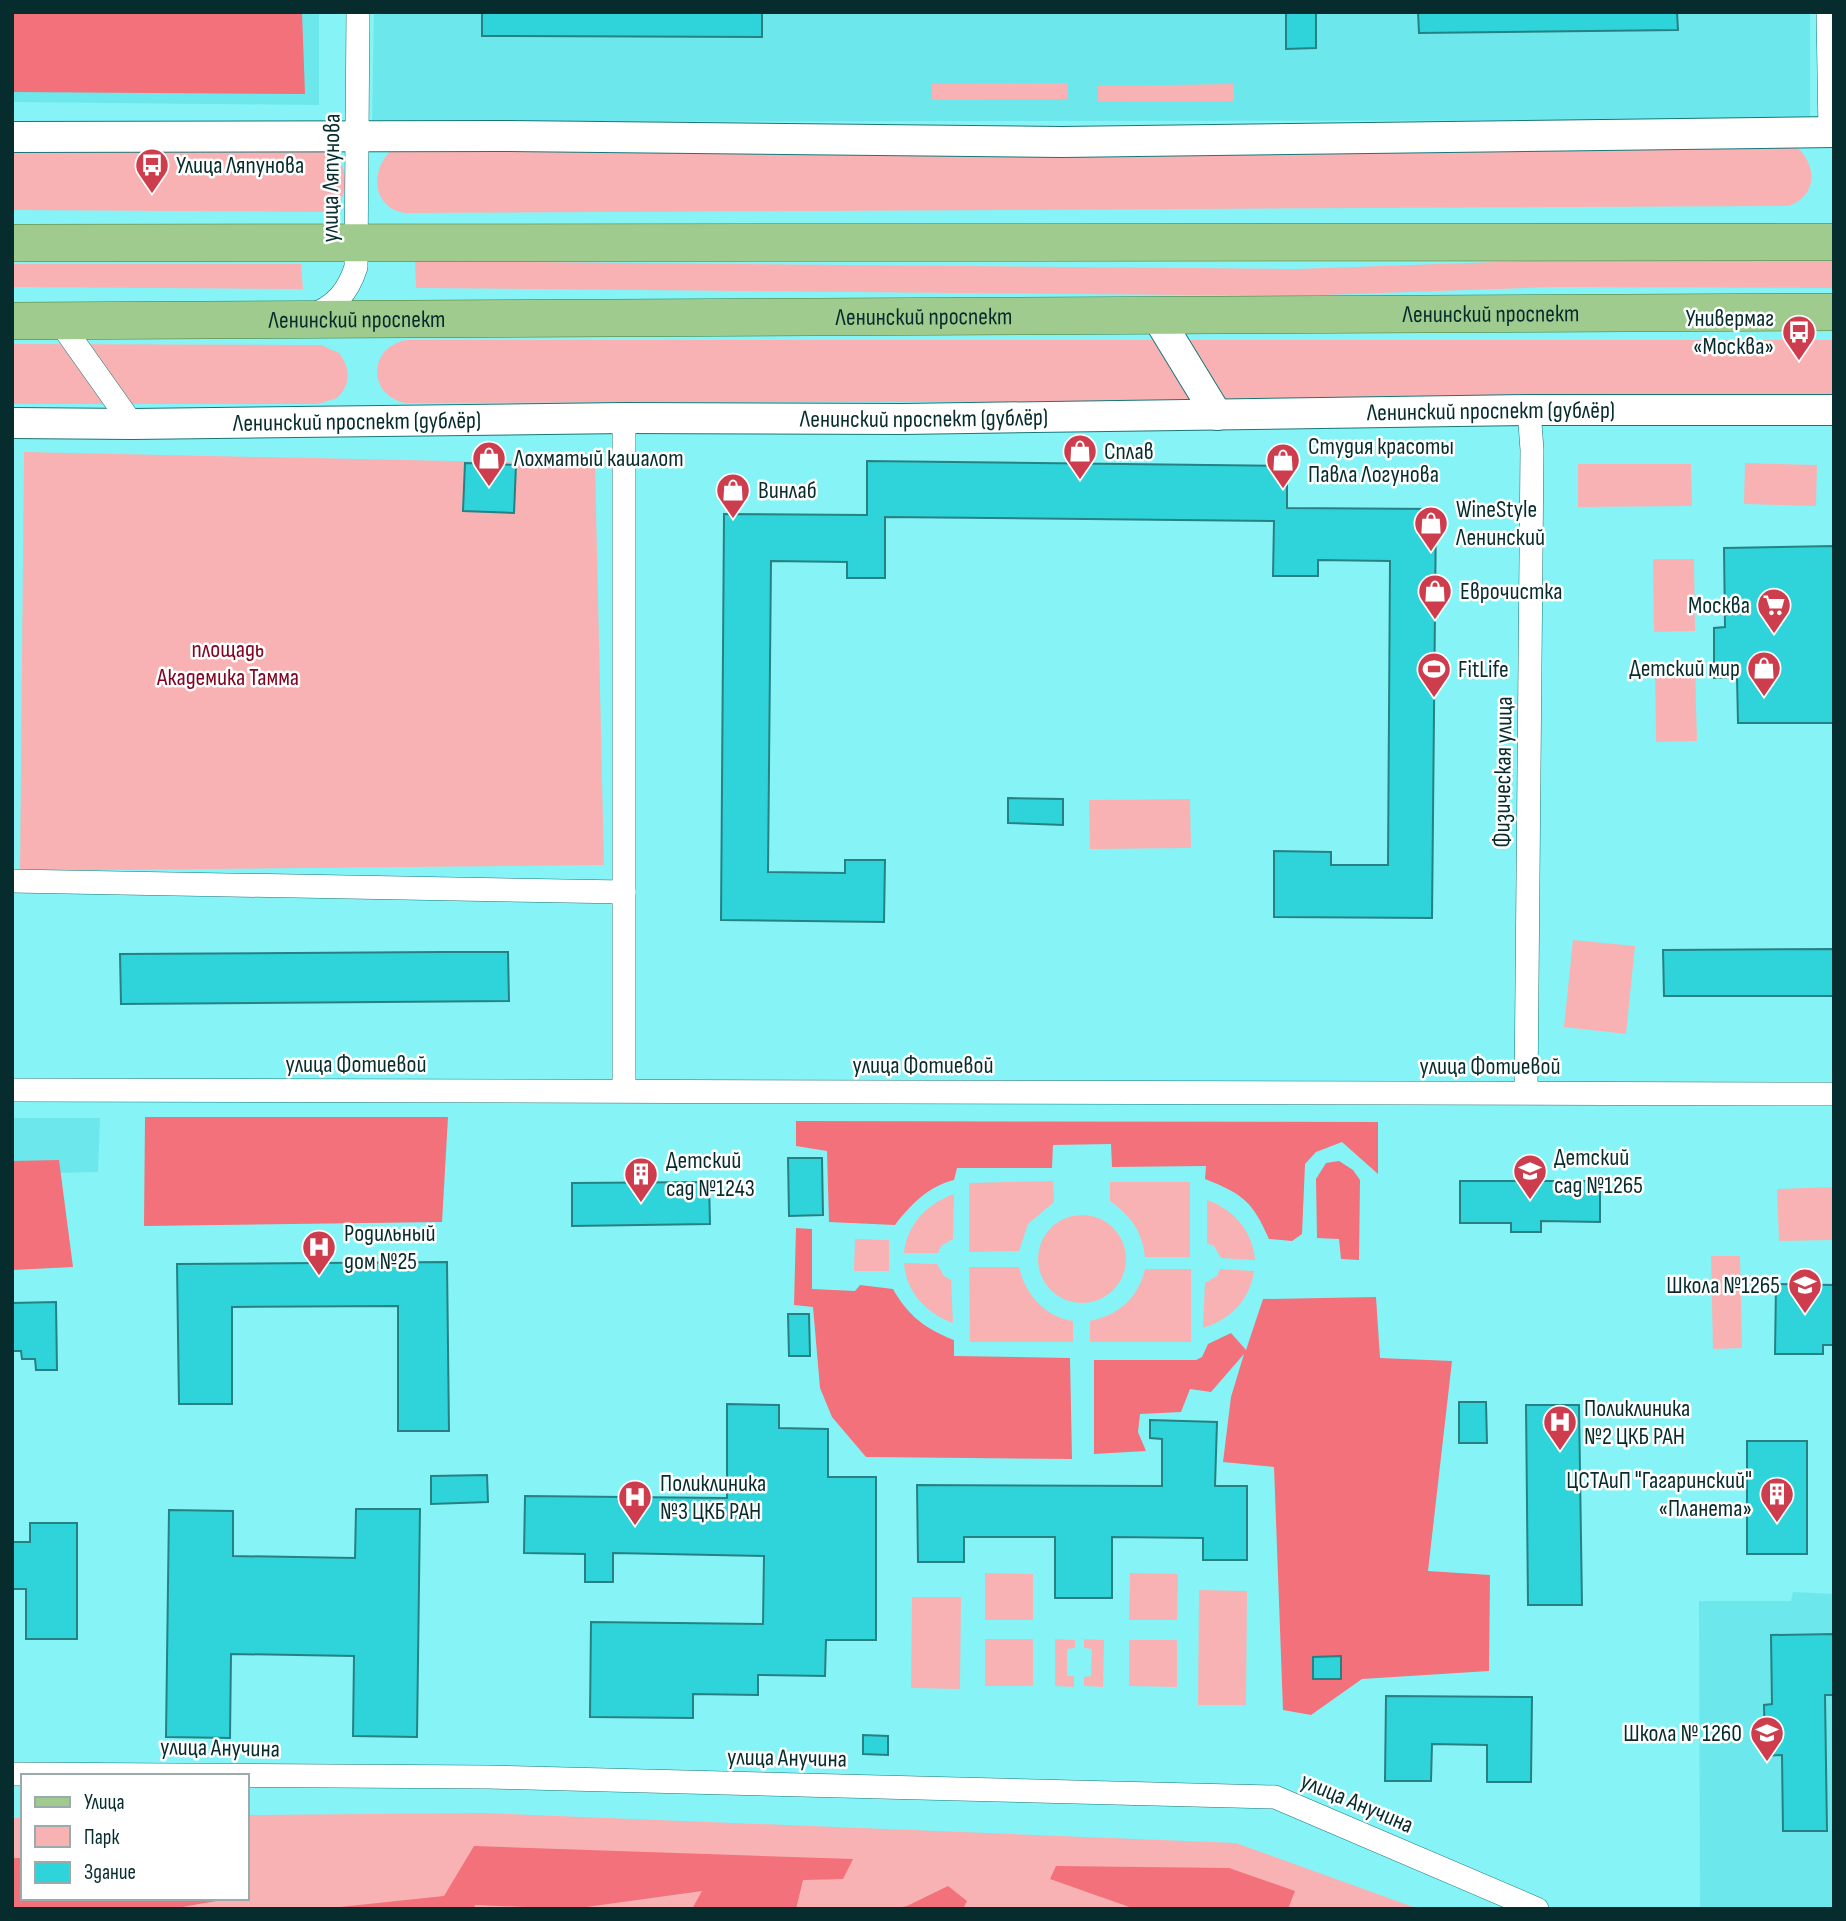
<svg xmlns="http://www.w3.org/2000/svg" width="1846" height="1921" viewBox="0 0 1846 1921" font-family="'Sofia Sans Condensed',sans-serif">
<rect width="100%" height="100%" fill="#86f4f7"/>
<!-- built -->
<g fill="#6ce8ec">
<path d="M12 12H319V105L12 102Z"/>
<path d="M374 12H1810V120L372 122Z"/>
<path d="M12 1118H100L98 1172 12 1174Z"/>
<path d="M1793 1592 1834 1594V1909H1700L1699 1601H1791Z"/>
</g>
<!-- green -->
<g fill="#f9b2b3">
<path d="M1068 83V99L932 100V84Z"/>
<path d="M1234 84V101L1098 102V86Z"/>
<path d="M1797 147C1818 167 1817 196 1788 206L405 213C370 208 370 166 394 148Z"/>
<path d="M12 149 331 151C351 167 352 205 323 212L12 210Z"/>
<path d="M1834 258V288L1554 287 1294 296 416 288 415 261 1296 269 1557 260Z"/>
<path d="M12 264H301L303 289 12 287Z"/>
<path d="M406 340H1834V400L405 403C367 394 368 348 406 340Z"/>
<path d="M12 344 321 345 339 353C351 369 351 384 337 398L318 404H12Z"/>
<path d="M24 452 595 464 604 865 20 871Z"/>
<path d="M1745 463 1817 465 1816 506 1744 504Z"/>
<path d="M1578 464H1691L1692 506 1578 507Z"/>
<path d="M1653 559H1694L1695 631 1654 632Z"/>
<path d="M1695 668 1697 741 1656 742 1655 669Z"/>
<path d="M1190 799 1191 848 1090 849 1089 800Z"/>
<path d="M1573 940 1635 946 1626 1034 1564 1027Z"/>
<path d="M1053 1181 1054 1202 1028 1224 1019 1251 969 1252V1183Z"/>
<path d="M1110 1182H1190V1257H1145C1142 1231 1131 1216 1110 1201Z"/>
<path d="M1834 1187V1240L1779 1241 1777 1189Z"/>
<path d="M954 1194 953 1239 941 1246 938 1253H904C907 1224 928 1203 954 1194Z"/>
<path d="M1207 1200C1233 1209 1253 1231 1255 1260L1221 1258 1214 1246 1207 1243Z"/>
<circle cx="1082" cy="1259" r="44"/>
<path d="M855 1239 889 1240V1271H854Z"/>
<path d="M1711 1256H1740L1742 1348 1713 1349Z"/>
<path d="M904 1263 937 1264 944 1276 951 1280 953 1323C926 1313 906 1292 904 1263Z"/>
<path d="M1019 1267C1025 1294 1045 1317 1073 1321V1342H970L969 1267Z"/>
<path d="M1145 1269H1191V1342H1090V1321C1118 1315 1138 1299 1145 1269Z"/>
<path d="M1220 1269 1254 1271C1250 1300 1230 1320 1203 1328L1205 1283 1217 1276Z"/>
<path d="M985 1573 1033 1574V1620H985Z"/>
<path d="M1130 1573 1178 1574 1177 1620H1129Z"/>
<path d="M1199 1590 1247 1591 1246 1705H1198Z"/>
<path d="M912 1597H961L960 1689 911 1688Z"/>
<rect x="985" y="1639" width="48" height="47"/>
<path d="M1055 1639 1075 1640V1648L1067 1649V1676H1074V1687L1055 1686Z"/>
<path d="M1084 1639 1104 1640 1103 1687 1084 1686V1677L1091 1676 1092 1649 1084 1648Z"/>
<path d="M1129 1640H1177V1687L1129 1686Z"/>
<path d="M484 1813 1236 1843 1419 1909H12V1818H23V1898H247V1815Z"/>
</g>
<!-- forest -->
<g fill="#f2717a">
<path d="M12 12H302L305 94 12 92Z"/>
<path d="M145 1117H448L442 1222 144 1226Z"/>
<path d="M796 1121 1378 1122V1174L1342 1142 1316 1152 1305 1164 1302 1234 1292 1241 1269 1239C1253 1202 1243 1194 1205 1179L1206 1166 1112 1167 1111 1144 1053 1145 1052 1168H957L954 1180C929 1186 910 1205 895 1225L829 1222 827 1151 796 1146Z"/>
<path d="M59 1160 73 1267 12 1270V1161Z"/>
<path d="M1339 1161 1353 1170 1360 1180 1359 1260 1341 1259 1339 1239 1317 1238 1316 1179 1326 1163Z"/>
<path d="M796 1228 812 1229V1289L855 1291 860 1285 893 1289C908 1316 926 1329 954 1340V1356L1070 1358 1072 1459 866 1457 832 1417 820 1388 813 1307 794 1305Z"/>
<path d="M1376 1297 1380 1358 1452 1361 1428 1571 1490 1575 1489 1671 1362 1679 1311 1715 1283 1710 1274 1467 1223 1462 1231 1397 1244 1354 1211 1392 1190 1389 1181 1412 1140 1414 1138 1432 1146 1451 1094 1454V1360H1196L1202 1357 1208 1344 1231 1333 1246 1350 1263 1299Z"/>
<path d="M474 1846 853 1859 843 1879 803 1880 796 1909H692L702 1891 572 1909 475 1905 474 1909H321L444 1896Z"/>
<path d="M12 1858H23V1898L222 1900 171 1909H12Z"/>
<path d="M1056 1866 1229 1868 1295 1891 1288 1909H1135L1050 1879Z"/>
<path d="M948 1886 967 1901 963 1909H893L907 1906Z"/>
</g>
<!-- building -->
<g fill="#2ed4d9" stroke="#278082" stroke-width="2">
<path d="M482 12H762V37L482 36Z"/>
<path d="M1286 12H1316V48L1286 49Z"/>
<path d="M1418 12H1677L1678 30 1419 33Z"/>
<path d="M867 461 1287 466V508L1436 509 1432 918 1274 917V851L1331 852V865H1388L1390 561 1318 560V576H1273L1274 521 885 517V578H847V562L771 561 768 872 845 873V860H885L884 922 721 920 724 514 867 515Z"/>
<path d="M465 463 516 465 514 513 463 511Z"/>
<path d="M1834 546V723H1738L1737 677 1714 678V628L1725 627 1724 548Z"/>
<path d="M1008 798 1063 799V825L1008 823Z"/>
<path d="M1834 949V996H1664L1663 950Z"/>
<path d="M442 952H508L509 1001 121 1004 120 954Z"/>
<path d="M788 1158H822L823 1215 789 1216Z"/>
<path d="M1460 1181H1600V1222L1541 1221V1232H1511V1223H1460Z"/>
<path d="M709 1182 710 1224 572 1226V1183Z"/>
<path d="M447 1262 449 1431H398V1306L232 1307V1404H179L177 1264Z"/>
<path d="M1776 1284 1834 1285V1345H1823V1354H1775Z"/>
<path d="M56 1302 57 1370H36L35 1359H22L21 1351H12V1303Z"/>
<path d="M788 1314H809L810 1356H789Z"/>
<path d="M1459 1402H1486L1487 1443H1459Z"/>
<path d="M727 1404 779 1405V1428L828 1429V1477H876V1640H826L825 1676 758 1675V1695L693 1694V1718L590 1717 591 1622 763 1624 764 1556 613 1553V1582H585V1554L524 1553 525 1496 727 1498Z"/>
<path d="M1526 1405H1579L1582 1605H1528Z"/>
<path d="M1150 1420 1217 1422 1215 1486H1247V1560H1203V1538L1112 1537V1598H1055V1537H964V1562H918L917 1485 1162 1486V1439L1150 1438Z"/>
<rect x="1747" y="1441" width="60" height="113"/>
<path d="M487 1475 488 1502 431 1504V1476Z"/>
<path d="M356 1509H420L417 1737 353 1736 354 1656 231 1654 230 1738 166 1737 169 1510 233 1511V1556L355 1558Z"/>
<path d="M30 1523H77V1639H26V1589H12V1542H30Z"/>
<path d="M1834 1634V1695H1825L1827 1831H1783L1782 1755 1765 1756 1764 1705 1772 1704 1771 1635Z"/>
<path d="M1341 1656V1679H1313V1657Z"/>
<path d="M1386 1696 1532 1697 1531 1782H1487V1745L1432 1744 1431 1781H1385Z"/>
<path d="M863 1735 888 1736V1755L863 1754Z"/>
</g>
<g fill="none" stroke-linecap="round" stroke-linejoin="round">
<!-- minor casing -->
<g stroke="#187679" stroke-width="24">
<g id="minor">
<path d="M1828 12 1830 132"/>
<path d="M310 316C335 307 348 292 356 267L358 12"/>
<path d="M59 321 132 424"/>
<path d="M624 418V1090"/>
<path d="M12 881 624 892"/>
<path d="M12 1090 1834 1094"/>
<path d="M1526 1092 1532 450 1529 410"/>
<path d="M12 1774 487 1777 1275 1797 1537 1909"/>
</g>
</g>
<!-- tertiary casing -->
<g stroke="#187679" stroke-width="32">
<g id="tertiary">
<path d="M12 137 501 136 1062 142 1834 132"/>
<path d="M1156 315 1217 415"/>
<path id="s1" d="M12 423 132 424 624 418 903 419 1529 410H1834"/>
</g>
</g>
<!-- primary casing -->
<g stroke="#407d3b" stroke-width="38">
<g id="primary">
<path d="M12 243 1834 242"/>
<path id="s2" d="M12 321 1834 312"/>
</g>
</g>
<!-- minor -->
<use href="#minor" stroke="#fff" stroke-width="23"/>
<!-- tertiary -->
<use href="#tertiary" stroke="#fff" stroke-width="30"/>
<!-- primary -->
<use href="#primary" stroke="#9fcb8e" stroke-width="37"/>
</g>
<!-- icons -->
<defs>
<g id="bus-pin" transform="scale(1.75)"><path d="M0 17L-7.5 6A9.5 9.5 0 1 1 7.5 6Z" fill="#cd3d4e" stroke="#fff"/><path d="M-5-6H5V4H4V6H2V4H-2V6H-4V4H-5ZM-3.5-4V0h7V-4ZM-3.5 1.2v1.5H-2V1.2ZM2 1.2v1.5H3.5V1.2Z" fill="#fff"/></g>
<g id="shop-pin" transform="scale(1.75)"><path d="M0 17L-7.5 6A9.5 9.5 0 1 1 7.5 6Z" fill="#cd3d4e" stroke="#fff"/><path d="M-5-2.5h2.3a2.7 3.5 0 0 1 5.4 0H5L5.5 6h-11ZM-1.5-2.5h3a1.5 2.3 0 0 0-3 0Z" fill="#fff"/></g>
<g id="supermarket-pin" transform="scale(1.75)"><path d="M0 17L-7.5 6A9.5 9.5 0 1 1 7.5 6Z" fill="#cd3d4e" stroke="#fff"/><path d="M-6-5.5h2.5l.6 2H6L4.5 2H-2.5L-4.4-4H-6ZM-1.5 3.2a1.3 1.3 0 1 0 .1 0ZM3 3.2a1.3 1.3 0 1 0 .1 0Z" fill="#fff"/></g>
<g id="stadium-pin" transform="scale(1.75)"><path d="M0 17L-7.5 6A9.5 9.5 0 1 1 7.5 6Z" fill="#cd3d4e" stroke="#fff"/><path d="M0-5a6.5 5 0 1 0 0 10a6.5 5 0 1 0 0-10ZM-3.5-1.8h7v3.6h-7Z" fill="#fff"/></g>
<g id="school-pin" transform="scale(1.75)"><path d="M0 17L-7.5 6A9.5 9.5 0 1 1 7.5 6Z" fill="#cd3d4e" stroke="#fff"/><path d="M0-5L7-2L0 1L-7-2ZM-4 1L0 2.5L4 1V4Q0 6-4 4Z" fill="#fff"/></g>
<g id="building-pin" transform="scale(1.75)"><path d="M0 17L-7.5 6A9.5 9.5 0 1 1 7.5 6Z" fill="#cd3d4e" stroke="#fff"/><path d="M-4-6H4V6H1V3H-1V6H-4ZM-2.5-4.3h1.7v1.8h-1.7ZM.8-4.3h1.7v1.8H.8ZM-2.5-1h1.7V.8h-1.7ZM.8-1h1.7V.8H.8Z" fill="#fff"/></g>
<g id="hospital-pin" transform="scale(1.75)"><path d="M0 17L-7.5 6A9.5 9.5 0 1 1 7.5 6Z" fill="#cd3d4e" stroke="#fff"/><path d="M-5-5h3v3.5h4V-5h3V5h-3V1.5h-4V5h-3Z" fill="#fff"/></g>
</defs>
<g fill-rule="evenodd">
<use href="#bus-pin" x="152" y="165"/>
<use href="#bus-pin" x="1799" y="332"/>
<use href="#shop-pin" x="1080" y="451"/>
<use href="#shop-pin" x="489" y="458"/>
<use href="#shop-pin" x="1283" y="460"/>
<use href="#shop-pin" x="733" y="490"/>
<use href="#shop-pin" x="1431" y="523"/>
<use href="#shop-pin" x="1435" y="591"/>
<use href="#supermarket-pin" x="1774" y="605"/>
<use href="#shop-pin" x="1764" y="668"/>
<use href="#stadium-pin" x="1434" y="669"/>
<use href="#school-pin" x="1530" y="1171"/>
<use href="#building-pin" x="641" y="1174"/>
<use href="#hospital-pin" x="319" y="1247"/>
<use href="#school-pin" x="1805" y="1285"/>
<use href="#hospital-pin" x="1560" y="1422"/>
<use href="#building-pin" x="1777" y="1494"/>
<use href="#hospital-pin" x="635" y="1497"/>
<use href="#school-pin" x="1767" y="1733"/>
</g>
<g text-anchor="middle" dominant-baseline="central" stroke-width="5" stroke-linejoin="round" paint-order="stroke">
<!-- poi labels -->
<g font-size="24" fill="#062c2d" stroke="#fff" text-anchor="start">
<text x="176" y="165">Улица Ляпунова</text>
<text x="1774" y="318" text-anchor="end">Универмаг<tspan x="1774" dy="28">«Москва»</tspan></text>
<text x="1308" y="446">Студия красоты<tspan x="1308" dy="28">Павла Логунова</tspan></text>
<text x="1104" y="451">Сплав</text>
<text x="514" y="458">Лохматый кашалот</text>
<text x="758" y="490">Винлаб</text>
<text x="1456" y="509">WineStyle<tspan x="1456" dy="28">Ленинский</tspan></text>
<text x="1460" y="591">Еврочистка</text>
<text x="1750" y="605" text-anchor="end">Москва</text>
<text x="1740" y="668" text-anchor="end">Детский мир</text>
<text x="1458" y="669">FitLife</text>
<text x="1554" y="1157">Детский<tspan x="1554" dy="28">сад №1265</tspan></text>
<text x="666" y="1160">Детский<tspan x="666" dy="28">сад №1243</tspan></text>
<text x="344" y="1233">Родильный<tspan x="344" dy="28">дом №25</tspan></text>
<text x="1780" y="1285" text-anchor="end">Школа №1265</text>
<text x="1584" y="1408">Поликлиника<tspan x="1584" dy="28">№2 ЦКБ РАН</tspan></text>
<text x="1752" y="1480" text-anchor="end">ЦСТАиП "Гагаринский"<tspan x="1752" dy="28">«Планета»</tspan></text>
<text x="660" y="1483">Поликлиника<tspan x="660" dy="28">№3 ЦКБ РАН</tspan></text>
<text x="1742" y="1733" text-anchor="end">Школа № 1260</text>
</g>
<!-- street labels -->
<g font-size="24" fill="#062c2d" stroke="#fff">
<text transform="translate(331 178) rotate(-89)">улица Ляпунова</text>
<text stroke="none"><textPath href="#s2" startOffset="1479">Ленинский проспект</textPath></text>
<text stroke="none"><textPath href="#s2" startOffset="912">Ленинский проспект</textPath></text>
<text stroke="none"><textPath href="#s2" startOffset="345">Ленинский проспект</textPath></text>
<text stroke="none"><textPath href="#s1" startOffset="1479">Ленинский проспект (дублёр)</textPath></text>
<text stroke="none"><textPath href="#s1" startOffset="912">Ленинский проспект (дублёр)</textPath></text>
<text stroke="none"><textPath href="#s1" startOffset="345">Ленинский проспект (дублёр)</textPath></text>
<text transform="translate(1503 772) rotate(-89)">Физическая улица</text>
<text x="356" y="1064">улица Фотиевой</text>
<text x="923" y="1065">улица Фотиевой</text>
<text x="1490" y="1066">улица Фотиевой</text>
<text transform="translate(220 1748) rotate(1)">улица Анучина</text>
<text transform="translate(787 1758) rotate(1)">улица Анучина</text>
<text transform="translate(1357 1803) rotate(23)">улица Анучина</text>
</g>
<!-- park labels -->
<g font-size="24" fill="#820523" stroke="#fff">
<text x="228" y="649">площадь<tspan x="228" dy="28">Академика Тамма</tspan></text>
</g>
</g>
<!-- border -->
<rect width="1846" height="1921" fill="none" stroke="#062c2d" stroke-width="28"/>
<!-- legend -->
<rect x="21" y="1774" width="228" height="126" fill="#ffffff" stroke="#9babab" stroke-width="2"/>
<rect x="35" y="1797" width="35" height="10" fill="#9fcb8e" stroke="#9babab" stroke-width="2"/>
<text x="84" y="1809" font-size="21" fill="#062c2d">Улица</text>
<rect x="35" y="1826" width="35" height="21" fill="#f9b2b3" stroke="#9babab" stroke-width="2"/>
<text x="84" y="1844" font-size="21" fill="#062c2d">Парк</text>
<rect x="35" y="1862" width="35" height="21" fill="#2ed4d9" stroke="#9babab" stroke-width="2"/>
<text x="84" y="1879" font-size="21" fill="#062c2d">Здание</text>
</svg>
